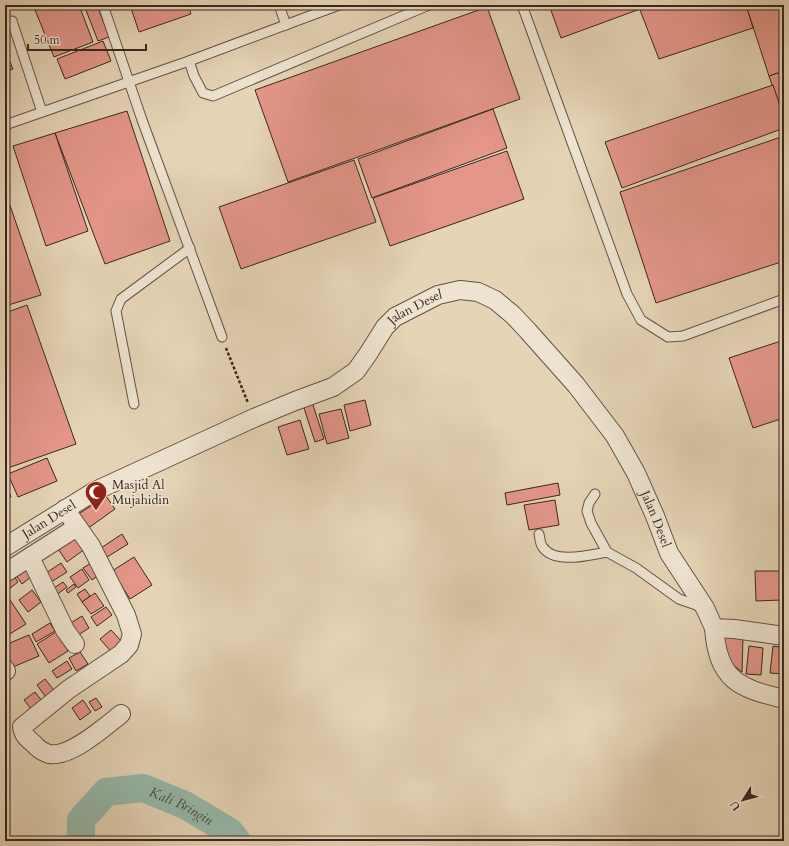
<svg xmlns="http://www.w3.org/2000/svg" width="789" height="846" viewBox="0 0 789 846" font-family="Cardo,serif">
<rect width="100%" height="100%" fill="#e5d4b6"/>
<filter id="stains"><feTurbulence type="fractalNoise" baseFrequency=".005" numOctaves="4"/><feColorMatrix values="0 0 0 0 .2 0 0 0 0 .09 0 0 0 0 .02 0 0 0 .5 -.17"/></filter>
<radialGradient id="worn" r=".72"><stop offset=".6" stop-color="#630" stop-opacity="0"/><stop offset="1" stop-color="#630" stop-opacity=".3"/></radialGradient>
<g fill="none" stroke-linecap="round" stroke-linejoin="round">
<!-- river -->
<path stroke="#96b8aa" stroke-width="28" id="s1" d="M81 841V820L106 792 143 788 185 805 230 832 237 841"/>
</g>
<!-- building -->
<g fill="#e49689" stroke="#3a2720">
<path d="M5 5H15L5 9Z"/>
<path d="M33 5H79L93 42 54 57Z"/>
<path d="M84 5H97L109 37 98 41Z"/>
<path d="M130 5H188L191 14 139 32Z"/>
<path d="M549 5H651L561 38Z"/>
<path d="M654 5H746L753 28 659 59 640 10Z"/>
<path d="M746 5H784V71L769 76Z"/>
<path d="M487 7 520 99 288 182 255 90Z"/>
<path d="M103 41 111 61 65 79 57 59Z"/>
<path d="M5 50 13 69 5 72Z"/>
<path d="M784 71V118L769 76Z"/>
<path d="M773 85 784 118V128L622 188 605 142Z"/>
<path d="M493 109 507 148 372 198 358 159Z"/>
<path d="M127 111 170 241 105 264 55 133Z"/>
<path d="M55 133 88 231 46 246 13 146Z"/>
<path d="M784 136V261L656 303 620 192Z"/>
<path d="M507 151 524 199 390 246 373 198Z"/>
<path d="M354 160 376 222 241 269 219 207Z"/>
<path d="M5 191 41 295 5 306Z"/>
<path d="M27 305 76 444 5 469V313Z"/>
<path d="M784 340V418L753 428 729 358Z"/>
<path d="M365 400 371 425 350 431 344 405Z"/>
<path d="M312 402 324 439 315 442 303 405Z"/>
<path d="M341 409 349 438 327 444 319 414Z"/>
<path d="M300 420 309 449 287 455 278 427Z"/>
<path d="M47 458 57 481 18 497 8 474Z"/>
<path d="M5 481 11 497 5 499Z"/>
<path d="M558 483 560 495 507 505 505 493Z"/>
<path d="M106 496 115 509 87 529 77 515Z"/>
<path d="M555 500 559 525 529 530 524 505Z"/>
<path d="M74 533 85 549 67 562 56 546Z"/>
<path d="M122 534 128 544 107 557 101 548Z"/>
<path d="M134 557 152 585 130 599 112 571Z"/>
<path d="M29 563 36 573 22 584 15 574Z"/>
<path d="M61 563 67 572 51 582 46 573Z"/>
<path d="M91 563 99 575 92 580 83 568Z"/>
<path d="M82 569 89 580 78 588 70 577Z"/>
<path d="M755 571H781L782 600 756 601Z"/>
<path d="M11 572 18 582 5 592V576Z"/>
<path d="M63 582 67 587 55 596 51 590Z"/>
<path d="M74 584 76 587 68 593 66 590Z"/>
<path d="M85 589 90 596 82 602 77 594Z"/>
<path d="M32 590 41 602 28 612 19 600Z"/>
<path d="M95 593 104 606 91 614 82 602Z"/>
<path d="M5 597 6 598 8 597 26 624 5 637Z"/>
<path d="M106 607 112 615 97 626 91 617Z"/>
<path d="M82 616 89 628 74 638 66 626Z"/>
<path d="M50 623 55 631 36 642 32 634Z"/>
<path d="M111 630 125 645 114 655 100 639Z"/>
<path d="M56 632 68 651 49 663 37 644Z"/>
<path d="M29 635 39 656 13 667 5 649V645Z"/>
<path d="M723 636H743L742 672 723 657Z"/>
<path d="M749 646 763 648 761 675 746 674Z"/>
<path d="M773 646 784 648V674L770 673Z"/>
<path d="M80 652 88 664 76 671 69 658Z"/>
<path d="M67 661 72 669 57 678 52 671Z"/>
<path d="M45 679 57 694 48 700 37 685Z"/>
<path d="M35 692 45 705 34 713 24 700Z"/>
<path d="M96 698 102 707 95 711 89 702Z"/>
<path d="M83 700 91 712 80 720 72 708Z"/>
</g>
<g fill="none" stroke-linecap="round" stroke-linejoin="round">
<!-- service casing -->
<g stroke="#655246" stroke-width="11">
<g id="service">
<path d="M103 5 142 120 222 337"/>
<path d="M279 5 286 25"/>
<path d="M522 5 627 294 641 320 668 337 683 336 784 299"/>
<path d="M12 21 42 112"/>
<path d="M189 61 194 76 203 93 213 96 429 5"/>
<path d="M5 125 189 61 339 5"/>
<path d="M134 404 116 311 121 299 190 248"/>
<path d="M595 494 589 503 587 511 591 523 607 552 636 568 679 599 702 607"/>
<path d="M539 534C540 538 540 543 542 546 553 565 590 555 607 552"/>
</g>
</g>
<!-- minor casing -->
<g stroke="#655246" stroke-width="20">
<g id="minor">
<path d="M65 509 91 546 126 615 132 634 129 645 121 654 69 689 22 727C23 735 28 739 34 744 38 749 43 752 49 754 70 758 106 726 121 714"/>
<path id="s2" d="M5 547 95 491 254 418 295 401 333 387 356 371 368 354 385 327 395 317 438 295 460 290 478 292 495 300 513 315 528 331 576 385 615 436 636 473 655 516 669 553 705 608 714 628 734 629 784 636"/>
<path d="M30 557 65 630 75 644"/>
<path d="M5 573 77 527"/>
<path d="M714 628C718 680 738 688 784 699"/>
<path d="M5 669 6 671"/>
</g>
</g>
<!-- path -->
<path stroke="#3a2720" stroke-width="2.5" stroke-dasharray="3 2" stroke-linecap="butt" d="M226 348 248 403"/>
<!-- service -->
<use href="#service" stroke="#eee3d0" stroke-width="9"/>
<!-- minor -->
<use href="#minor" stroke="#eee3d0" stroke-width="18"/>
</g>
<!-- icons -->
<defs>
<g id="mosque-pin" transform="scale(1.15)"><path d="M0 17L-7.5 6A9.5 9.5 0 1 1 7.5 6Z" fill="#8f2418" stroke="#eee3d0"/><path d="M3.5-4.9A6 6 0 1 0 3.5 4.9A5 5 0 1 1 3.5-4.9Z" fill="#fff"/></g>
</defs>
<g fill-rule="evenodd">
<use href="#mosque-pin" x="96" y="492"/>
</g>
<g text-anchor="middle" dominant-baseline="central" stroke-width="3" stroke-linejoin="round" paint-order="stroke">
<!-- street labels -->
<g font-size="13" fill="#3a2720" stroke="#eee3d0">
<text stroke="none"><textPath href="#s2" startOffset="483">Jalan Desel</textPath></text>
<text stroke="none"><textPath href="#s2" startOffset="843">Jalan Desel</textPath></text>
<text stroke="none"><textPath href="#s2" startOffset="52">Jalan Desel</textPath></text>
</g>
<!-- poi labels -->
<g font-size="13" fill="#3a2720" stroke="#eee3d0" text-anchor="start">
<text x="112" y="485">Masjid Al<tspan x="112" dy="15">Mujahidin</tspan></text>
</g>
<!-- water labels -->
<g font-size="14" font-style="italic" fill="#514b42" stroke="#eee3d0">
<text stroke="none"><textPath href="#s1" startOffset="138">Kali Bringin</textPath></text>
</g>
</g>
<!-- margin -->
<rect width="789" height="846" fill="none" stroke="#e5d4b6" stroke-width="20"/>
<rect x="6" y="6" width="777" height="834" fill="none" stroke="#3a2720" stroke-width="2"/>
<rect x="10" y="10" width="769" height="826" fill="none" stroke="#3a2720"/>
<!-- north arrow -->
<g transform="translate(743 800) rotate(234)" stroke="#eee3d0" stroke-width="3" paint-order="stroke">
<path d="M0-3L7 15L0 10L-7 15Z" fill="#3a2720"/>
<text y="-6" font-size="11" font-weight="bold" text-anchor="middle" fill="#3a2720">U</text>
</g>
<!-- scale -->
<path d="M28 44v6h118v-6" fill="none" stroke="#3a2720" stroke-width="2"/>
<text x="34" y="44" font-size="12" fill="#3a2720" stroke="#eee3d0" stroke-width="3" paint-order="stroke">50 m</text>
<rect width="100%" height="100%" filter="url(#stains)"/>
<rect width="100%" height="100%" fill="url(#worn)"/>
</svg>
